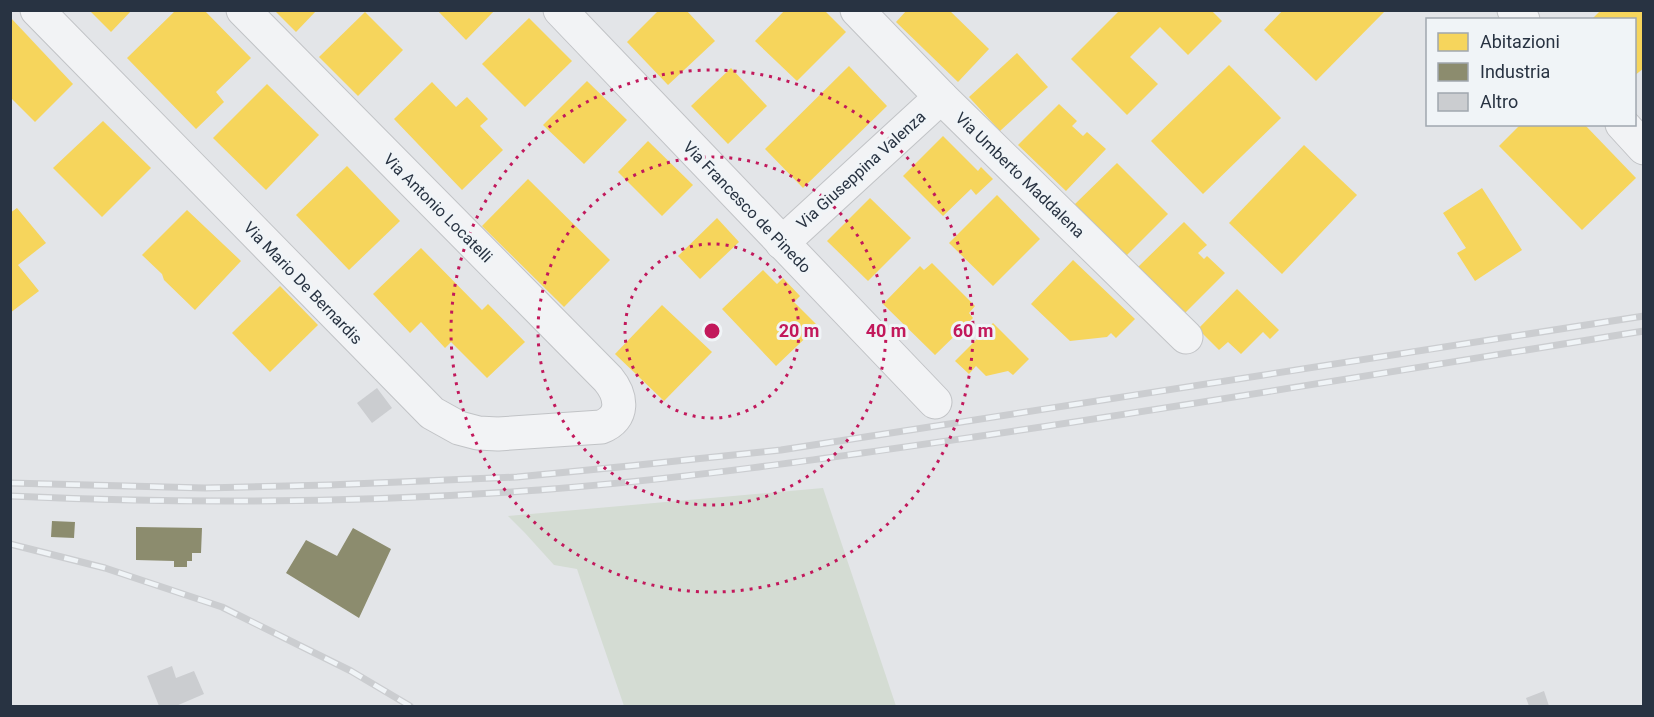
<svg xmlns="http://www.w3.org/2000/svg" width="1654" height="717" viewBox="0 0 1654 717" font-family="Roboto,sans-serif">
<rect width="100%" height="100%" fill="#e3e5e8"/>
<!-- green -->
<path fill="#d4dcd3" d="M823 488 896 706H624L577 569 554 565 525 533 508 516Z"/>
<!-- homes -->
<g fill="#f6d55c">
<path d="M89 10H132L111 32Z"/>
<path d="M176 10H204L251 58 216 92 224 102 196 129 127 58Z"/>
<path d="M274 10H317L296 32Z"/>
<path d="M437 10H495L466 40Z"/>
<path d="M659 10H686L715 41 668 85 627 42Z"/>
<path d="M785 10H824L846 32 797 81 755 41Z"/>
<path d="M907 10H949L989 49 958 82 896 22Z"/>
<path d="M1120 10H1211L1222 21 1188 55 1160 27 1130 57 1158 84 1127 115 1071 59Z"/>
<path d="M1283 10H1386L1316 81 1264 30Z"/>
<path d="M1601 10H1644V68L1634 76V20H1591Z"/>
<path d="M365 12 403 50 358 96 319 57Z"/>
<path d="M10 17 73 84 35 122 10 97Z"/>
<path d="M529 18 572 61 525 107 482 64Z"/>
<path d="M1017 53 1048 87 1000 131 969 97Z"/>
<path d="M1229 65 1281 118 1203 194 1151 141Z"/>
<path d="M849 66 887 106 803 188 765 149Z"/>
<path d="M731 68 767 106 728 144 691 106Z"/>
<path d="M587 81 627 120 584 164 543 125Z"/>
<path d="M432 82 456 107 467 97 488 119 480 126 503 150 462 190 394 119Z"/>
<path d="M267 84 319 135 266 190 213 138Z"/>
<path d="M1059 104 1077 121 1072 126 1083 136 1087 132 1106 149 1066 191 1018 145Z"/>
<path d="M103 121 151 168 102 217 53 168Z"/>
<path d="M1521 124H1584L1636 178 1582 230 1499 146Z"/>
<path d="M943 136 978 171 981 167 993 179 976 195 971 189 943 216 903 176Z"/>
<path d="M648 141 693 185 662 216 618 172Z"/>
<path d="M1304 145 1357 195 1282 274 1229 223Z"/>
<path d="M1117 163 1168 214 1126 256 1074 205Z"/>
<path d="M347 166 400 221 349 270 296 215Z"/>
<path d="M528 179 610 260 564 307 482 226Z"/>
<path d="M1482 188 1522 250 1475 281 1457 253 1466 248 1443 213Z"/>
<path d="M997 195 1040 239 993 286 949 243Z"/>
<path d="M870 198 911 238 868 281 827 241Z"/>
<path d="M17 208 46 243 18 265 39 291 10 313V213Z"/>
<path d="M187 210 241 261 195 310 164 280 162 274 142 255Z"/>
<path d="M717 218 739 242 700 279 678 256Z"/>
<path d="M1184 222 1207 245 1198 253 1204 259 1207 256 1225 273 1185 313 1138 267Z"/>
<path d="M421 248 482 310 488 304 525 342 487 378 451 342 445 348 421 322 410 333 373 294Z"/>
<path d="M1073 260 1135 319 1116 338 1111 333 1107 337 1070 341 1031 304Z"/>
<path d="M932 263 975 306 969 313 973 318 935 355 883 304 920 266 924 270Z"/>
<path d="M763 270 777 284 783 278 800 296 794 302 818 326 776 366 722 309Z"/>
<path d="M280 286 318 325 270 372 232 333Z"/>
<path d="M1237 289 1279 330 1270 339 1263 332 1241 354 1228 342 1219 350 1198 329Z"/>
<path d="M662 305 712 352 664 401 615 354Z"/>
<path d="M993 323 1029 359 1013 375 1008 371 986 376 976 366 969 374 955 361Z"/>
</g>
<!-- industry -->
<g fill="#8c8c6e">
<path d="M52 521 75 522 74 538 51 537Z"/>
<path d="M136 527 202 528 201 553H192V561H187V567H174V561L136 560Z"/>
<path d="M353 528 391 549 359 618 286 573 306 540 337 556Z"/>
</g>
<!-- building -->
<g fill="#cbcdd0">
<path d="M377 388 392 408 372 423 357 403Z"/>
<path d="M172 666 176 678 194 671 204 694 176 706H159L147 676Z"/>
<path d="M1544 691 1549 706H1529L1526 698Z"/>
</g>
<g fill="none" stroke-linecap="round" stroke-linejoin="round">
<!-- minor casing -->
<g stroke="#c1c3c6" stroke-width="35">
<g id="minor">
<path d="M37 10 432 413 459 428 478 433 498 434 601 427C625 418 622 396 608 379L243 10"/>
<path d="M560 10 935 402"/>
<path d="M857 10 941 97 1186 337"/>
<path d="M1514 10 1523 20"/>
<path d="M1622 124 1644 148"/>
<path d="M782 243 941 97"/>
</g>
</g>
<!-- minor -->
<use href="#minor" stroke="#f2f3f5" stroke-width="33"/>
<!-- rail casing -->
<g stroke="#cbcdd0" stroke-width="7">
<g id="rail">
<path d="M10 483 205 488 329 485 517 477 629 466 781 450 1644 316"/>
<path d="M10 496C187 504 363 503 539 490 685 479 829 458 974 437 1198 404 1420 367 1644 331"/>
<path d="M10 544 105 568 222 607 351 671 410 706"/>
</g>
</g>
<!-- rail -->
<use href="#rail" stroke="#f0f4f7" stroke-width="4.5" stroke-dasharray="14" stroke-linecap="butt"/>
</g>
<!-- distance rings -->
<g fill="none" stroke="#c2185b" stroke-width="3" stroke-dasharray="3 6">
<circle cx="712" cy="331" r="87"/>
<circle cx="712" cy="331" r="174"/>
<circle cx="712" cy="331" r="261"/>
</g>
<g text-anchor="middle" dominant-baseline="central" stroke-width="6" stroke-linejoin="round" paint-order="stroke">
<!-- street labels -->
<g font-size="16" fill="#283342" stroke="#f0f4f7">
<text transform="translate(861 170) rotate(-42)">Via Giuseppina Valenza</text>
<text transform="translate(1020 175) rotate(44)">Via Umberto Maddalena</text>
<text transform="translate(747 207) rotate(46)">Via Francesco de Pinedo</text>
<text transform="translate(438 208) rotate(45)">Via Antonio Locatelli</text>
<text transform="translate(303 283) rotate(46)">Via Mario De Bernardis</text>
</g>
</g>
<circle cx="712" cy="331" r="9" fill="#c2185b" stroke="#f0f4f7" stroke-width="3"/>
<g font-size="18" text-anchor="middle" font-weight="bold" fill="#c2185b" stroke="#f0f4f7" stroke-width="6" stroke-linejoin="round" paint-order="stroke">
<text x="799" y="337">20 m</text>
<text x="886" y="337">40 m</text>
<text x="973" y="337">60 m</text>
</g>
<!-- border -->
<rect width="1654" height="717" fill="none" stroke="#283342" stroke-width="24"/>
<!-- legend -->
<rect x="1426" y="18" width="210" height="108" fill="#f0f4f7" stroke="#a0a7af" stroke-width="1.5"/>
<rect x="1438" y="33" width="30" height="18" fill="#f6d55c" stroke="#a0a7af" stroke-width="1.5"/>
<text x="1480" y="48" font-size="18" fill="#283342">Abitazioni</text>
<rect x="1438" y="63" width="30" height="18" fill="#8c8c6e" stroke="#a0a7af" stroke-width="1.5"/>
<text x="1480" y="78" font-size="18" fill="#283342">Industria</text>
<rect x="1438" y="93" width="30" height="18" fill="#cbcdd0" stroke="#a0a7af" stroke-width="1.5"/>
<text x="1480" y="108" font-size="18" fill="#283342">Altro</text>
</svg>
